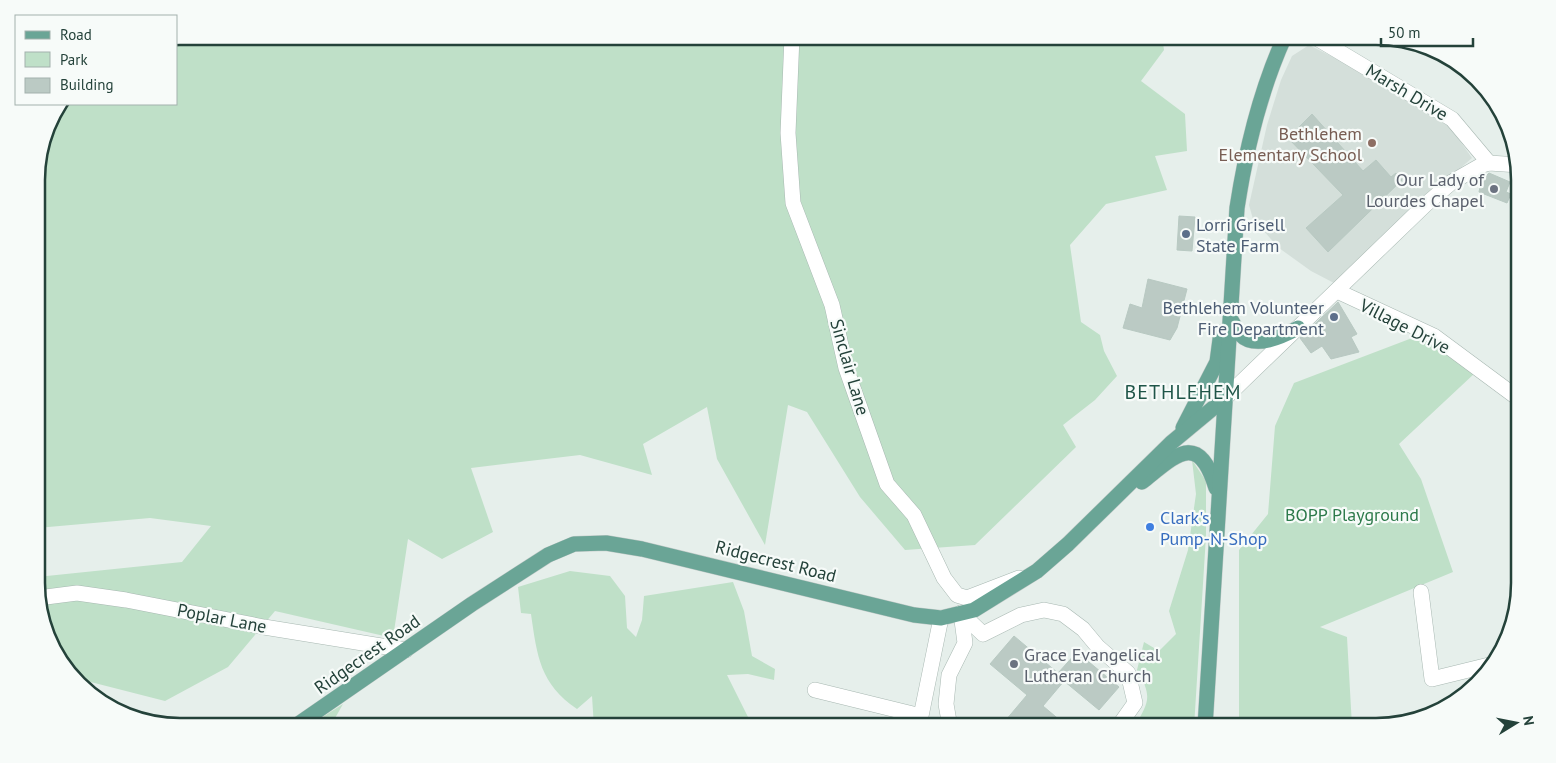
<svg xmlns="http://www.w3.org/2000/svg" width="1556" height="763" viewBox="0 0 1556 763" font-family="'PT Sans',sans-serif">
<rect width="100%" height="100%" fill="#e6efeb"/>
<!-- built -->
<path fill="#d4dfda" d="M1309 45 1353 67 1448 124 1472 158 1404 217 1334 283 1311 271 1279 248 1253 219 1249 205 1267 125 1281 80 1292 56Z"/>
<!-- green -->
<g fill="#bfe0c8">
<path d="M1162 36 1164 50 1141 81 1185 114 1187 151 1155 156 1167 190 1106 204 1070 245 1081 322 1100 335 1104 351 1117 376 1095 400 1063 425 1076 447 975 545 905 550 860 497 807 412 788 405 765 545 717 459 707 407 643 444 652 475 580 455 471 468 493 532 442 559 408 539 393 638 275 611 228 667 165 701 75 678 66 670 38 602 37 577 182 562 211 526 150 518 37 528V170L51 116 61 104H176V37L180 36Z"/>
<path d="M1420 335 1475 373 1399 444 1421 479 1453 572 1320 627 1347 637 1352 726H1239V550L1268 514 1275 426 1294 383Z"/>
<path d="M1192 460 1206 481V536L1194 727H1134C1150 701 1152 696 1137 670L1144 642 1159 651 1176 634 1169 611 1188 550 1196 494Z"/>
<path d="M570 571 610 576 625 596 627 628 636 637 642 620 644 596 733 582 744 611 752 656 775 669 774 680 748 674 727 675 753 727H594L592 696 577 709C540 684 537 656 531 614L521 613 518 587Z"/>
<path d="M343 704 330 727H307Z"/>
</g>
<!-- building -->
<g fill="#bbcac4" stroke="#b8c9c2">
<path d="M1312 114 1363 171 1376 160 1391 177 1396 173 1402 180 1328 252 1306 228 1343 195 1288 138Z"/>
<path d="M1489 173 1510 182 1506 192 1511 194 1507 203 1479 192 1482 177 1484 178Z"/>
<path d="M1179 216 1195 217 1192 251 1177 250Z"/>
<path d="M1148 279 1187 289 1177 328 1170 340 1123 328 1130 304 1142 308Z"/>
<path d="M1338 302 1357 334 1351 337 1359 352 1331 359 1322 346 1311 353 1300 338Z"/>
<path d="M1014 636 1058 673 1077 652 1119 687 1099 710 1064 681 1043 706 1068 727H1022L1017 722 1014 727H1000L1027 695 990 664Z"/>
</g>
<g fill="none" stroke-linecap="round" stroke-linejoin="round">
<!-- minor casing -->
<g stroke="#a8b8b2" stroke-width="16">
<g id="minor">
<path d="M792 36 788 133 793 203 832 305 846 368 887 484 914 515 944 578 957 595 967 598 1019 578"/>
<path d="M1313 36 1452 119 1489 163"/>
<path d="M1337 291 1434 336 1519 399"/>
<path d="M1224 399 1425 205 1452 182 1480 166 1489 163 1519 165"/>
<path d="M1421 592 1432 679 1489 665"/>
<path d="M38 598 77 593 126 600 264 627 406 650"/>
<path d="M961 613 983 634 1021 615 1044 610 1063 614 1083 629 1098 647 1128 673 1135 703 1118 727"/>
<path d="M815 690 921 716 941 618"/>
<path d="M950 727 946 704 949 675 965 643 961 613"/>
</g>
</g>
<!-- major casing -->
<g stroke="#c2cac8" stroke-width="16">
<g id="major">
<path d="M1231 320C1234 324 1236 330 1240 334 1255 350 1283 336 1298 328"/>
<path d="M1183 428 1217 362 1221 332"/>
<path d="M1142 482C1176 455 1198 430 1216 488"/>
<path d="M294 727 472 604 548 555 574 544 606 543 642 549 914 615 941 618 974 610 1037 571 1068 544 1171 443 1224 399"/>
<path d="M1205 727 1237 208C1246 149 1260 91 1285 36"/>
</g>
</g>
<!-- minor -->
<use href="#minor" stroke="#fff" stroke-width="15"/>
<!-- major -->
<use href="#major" stroke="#6aa596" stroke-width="15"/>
</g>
<!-- markers -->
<circle fill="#8d6e63" stroke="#f7fbf9" stroke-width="2" cx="1372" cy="143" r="5"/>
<g fill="#6b7280" stroke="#f7fbf9" stroke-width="2">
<circle cx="1494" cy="189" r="5"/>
<circle cx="1014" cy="664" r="5"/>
</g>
<g fill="#5c6f8a" stroke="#f7fbf9" stroke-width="2">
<circle cx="1186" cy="234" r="5"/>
<circle cx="1334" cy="317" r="5"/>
</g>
<circle fill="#3f7fe0" stroke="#f7fbf9" stroke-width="2" cx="1150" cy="527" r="5"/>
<g text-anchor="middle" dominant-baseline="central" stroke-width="4.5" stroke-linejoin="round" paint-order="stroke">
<!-- street labels -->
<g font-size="18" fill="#24423a" stroke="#f7fbf9">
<text transform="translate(1407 92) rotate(31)">Marsh Drive</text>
<text transform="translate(1405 326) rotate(27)">Village Drive</text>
<text transform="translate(850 367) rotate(74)">Sinclair Lane</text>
<text transform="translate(776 561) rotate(14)">Ridgecrest Road</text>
<text transform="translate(222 618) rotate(11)">Poplar Lane</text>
<text transform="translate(367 654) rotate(-35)">Ridgecrest Road</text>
</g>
<!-- education labels -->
<g font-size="18" fill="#785e54" stroke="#f7fbf9" text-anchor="end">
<text x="1362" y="133">Bethlehem<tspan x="1362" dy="21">Elementary School</tspan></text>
</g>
<!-- worship labels -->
<g font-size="18" fill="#5b616d" stroke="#f7fbf9" text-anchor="end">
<text x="1484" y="179">Our Lady of<tspan x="1484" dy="21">Lourdes Chapel</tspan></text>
<text x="1024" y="654" text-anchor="start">Grace Evangelical<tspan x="1024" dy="21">Lutheran Church</tspan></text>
</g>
<!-- service labels -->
<g font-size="18" fill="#4e5e75" stroke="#f7fbf9" text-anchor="start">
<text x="1196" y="224">Lorri Grisell<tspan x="1196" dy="21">State Farm</tspan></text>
<text x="1324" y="307" text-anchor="end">Bethlehem Volunteer<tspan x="1324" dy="21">Fire Department</tspan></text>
</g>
<!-- park labels -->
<g font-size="18" fill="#2d7a4b" stroke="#f7fbf9">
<text x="1352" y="514">BOPP Playground</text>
</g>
<!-- shop labels -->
<g font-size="18" fill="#366cbe" stroke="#f7fbf9" text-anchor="start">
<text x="1160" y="517">Clark's<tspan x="1160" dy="21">Pump-N-Shop</tspan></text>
</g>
<!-- quarter labels -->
<g font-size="20" letter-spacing="1" fill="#1f5548" stroke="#f7fbf9">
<text x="1183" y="392">BETHLEHEM</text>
</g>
</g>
<!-- crop -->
<path d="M0 0H1556V763H0ZM180 45H1376A135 135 0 0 1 1511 180V583A135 135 0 0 1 1376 718H180A135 135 0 0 1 45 583V180A135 135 0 0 1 180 45Z" fill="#f7fbf9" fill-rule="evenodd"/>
<path fill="none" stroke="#24423a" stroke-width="2.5" d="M180 45H1376A135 135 0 0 1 1511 180V583A135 135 0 0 1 1376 718H180A135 135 0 0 1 45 583V180A135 135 0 0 1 180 45Z"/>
<!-- legend -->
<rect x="15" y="15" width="162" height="90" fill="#f7fbf9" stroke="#a3b1ad"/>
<rect x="25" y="31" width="25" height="8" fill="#6aa596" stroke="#a3b1ad"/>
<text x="60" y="40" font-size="15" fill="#24423a">Road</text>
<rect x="25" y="52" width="25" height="15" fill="#bfe0c8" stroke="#a3b1ad"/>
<text x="60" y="65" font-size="15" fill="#24423a">Park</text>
<rect x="25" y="78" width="25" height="15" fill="#bbcac4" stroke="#a3b1ad"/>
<text x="60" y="90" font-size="15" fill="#24423a">Building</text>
<!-- north arrow -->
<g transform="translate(1516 723) rotate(80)" stroke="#f7fbf9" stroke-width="4" paint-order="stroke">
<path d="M0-4L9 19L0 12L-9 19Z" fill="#24423a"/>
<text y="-8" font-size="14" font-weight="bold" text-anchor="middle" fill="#24423a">N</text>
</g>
<!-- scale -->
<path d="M1381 38v8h92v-8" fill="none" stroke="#24423a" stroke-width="2.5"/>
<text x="1388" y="38" font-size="15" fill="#24423a" stroke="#f7fbf9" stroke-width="4" paint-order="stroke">50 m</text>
</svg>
